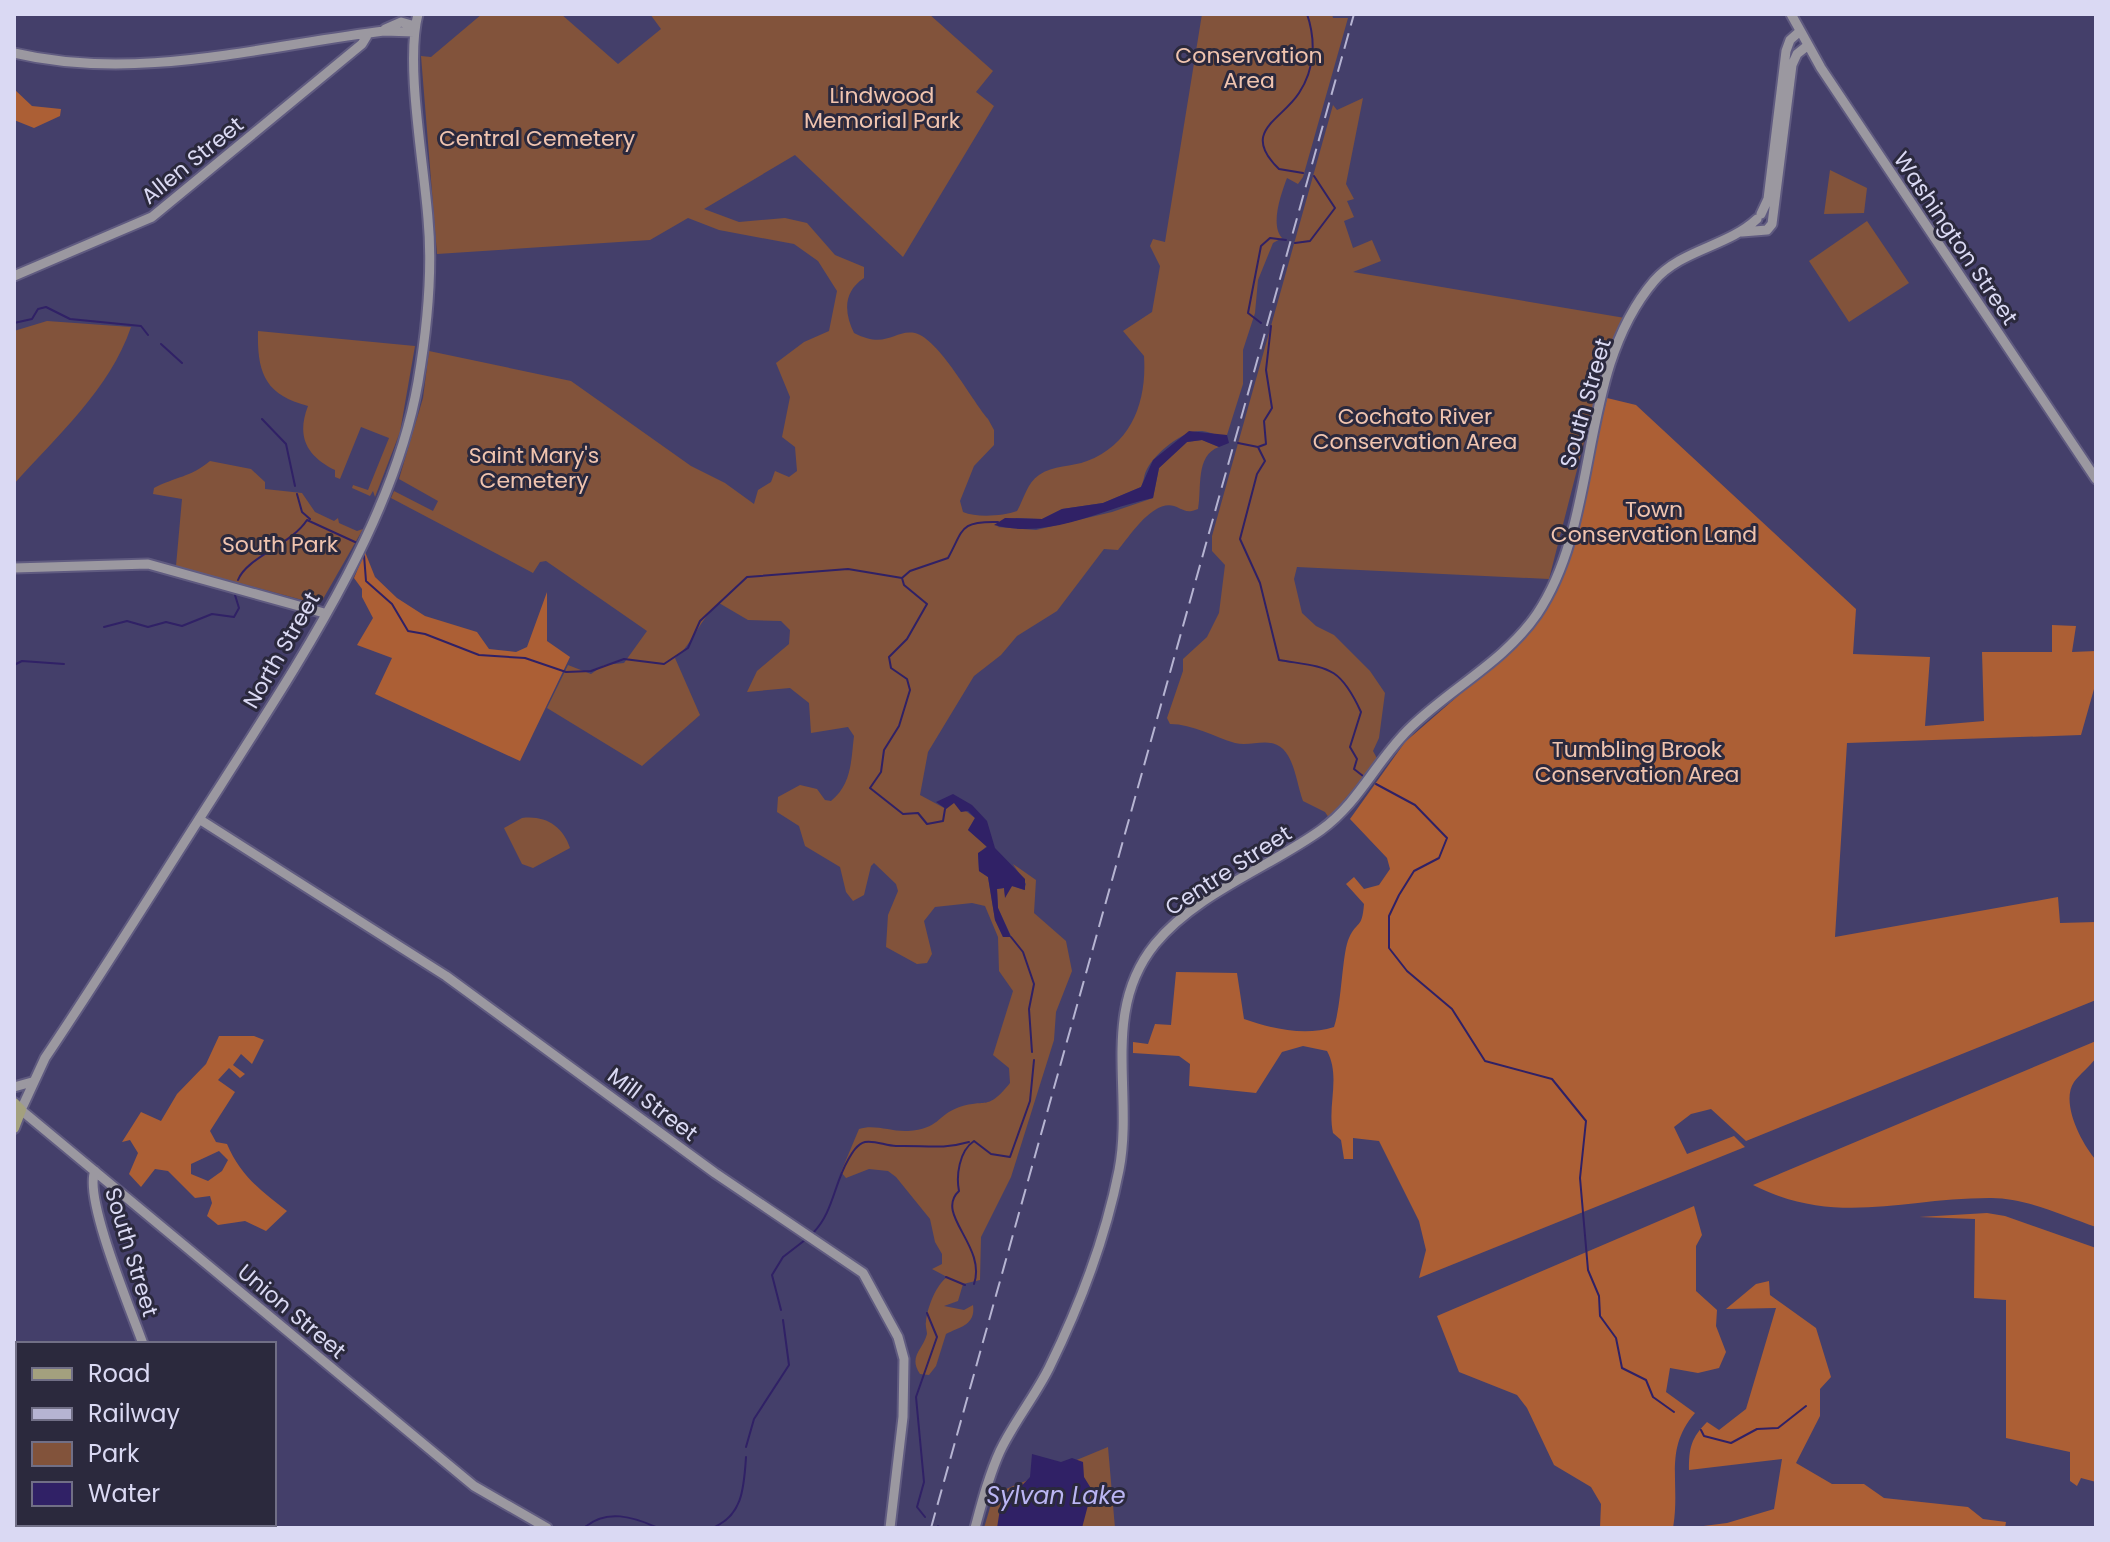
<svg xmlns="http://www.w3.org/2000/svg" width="2110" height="1542" font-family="Poppins,sans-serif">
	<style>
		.green { fill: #82533b }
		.forest { fill: #ac5f35; fill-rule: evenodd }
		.water { fill: #302166 }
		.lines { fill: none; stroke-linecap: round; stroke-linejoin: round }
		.stream { stroke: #302166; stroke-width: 2 }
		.secondary-casing { stroke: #605b80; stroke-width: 13 }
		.primary-casing { stroke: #605b80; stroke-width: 14 }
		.secondary { stroke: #9b98a0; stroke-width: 9 }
		.primary { stroke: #a3a07e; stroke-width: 10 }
		.rail { stroke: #b6b4d2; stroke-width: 2; stroke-dasharray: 16 8; stroke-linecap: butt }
		.labels { text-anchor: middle; stroke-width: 6; stroke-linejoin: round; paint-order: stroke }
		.park-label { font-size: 22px; fill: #f0c4af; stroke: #2b293d }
		.street-label { font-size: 22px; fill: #dad9f3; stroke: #2b293d }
		.water-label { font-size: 24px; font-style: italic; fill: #bbb6f4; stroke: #2b293d }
	</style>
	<rect width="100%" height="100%" fill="#443f6a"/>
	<!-- green -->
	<path class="green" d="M482,14H561L618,64L661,29L650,14H929L993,71L976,92L994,106L903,257L795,155L704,209L739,222L785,218L807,223L835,255L864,267V278C843,292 844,312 854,333C887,350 894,329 915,333C939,339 971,399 988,419L994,430V445L974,466L960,501L963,512C977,518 1003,516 1017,511C1024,499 1027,483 1039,475C1053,465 1072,467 1087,461C1132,444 1147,401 1144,356L1123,331L1152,312L1160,266L1150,246L1153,239L1165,242L1202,14H1332L1333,18H1348L1303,177L1298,184L1287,178C1281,194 1270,225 1282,238L1273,243L1258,280L1255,313L1243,350V384L1227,435C1216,437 1212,432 1202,431C1184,429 1155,453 1147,469C1144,474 1144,481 1141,487L1103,503L1062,509L1042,519L1017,518L997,527L1036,530L1112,512L1153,498L1159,468L1187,442L1202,440L1219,447C1195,455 1202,489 1198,509C1186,514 1185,510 1174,506C1152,500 1130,536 1118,550L1104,549L1057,611L1017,636L1001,655L974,676L928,752L920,795L946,809L954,802L975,818L968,830L987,846L978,854L979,871L988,877L995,920L1003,937L1011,936L998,908L997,889L1004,888L1005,895L1012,886L1024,890L1026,884L1013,864L1036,880L1034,913L1066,941L1072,971L1056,1012L1054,1040L1011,1177L981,1237L980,1280L963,1284L958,1301L944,1306L964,1310L973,1305C976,1325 960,1327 946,1334L936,1366L929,1375L920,1374C908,1356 923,1350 927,1334C927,1331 925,1325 926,1322C927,1308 936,1285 947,1277L932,1269L942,1264V1254L935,1242L930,1219L896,1177L888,1171L869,1169L846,1178L841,1172L859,1129C875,1124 891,1132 908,1131C939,1129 938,1115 957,1108C986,1097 986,1113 1010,1083L1009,1068L993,1055L1013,991L999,971L998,937L985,906L972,903L935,907L924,921L932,954L927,963L917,964L886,947L888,915L898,891L896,884L874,863L871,866L864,895L853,901L846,892L840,867L805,846L799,826L777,812L778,797L800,785L817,789L825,800L831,801C852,784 851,760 854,736L848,727L811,733L809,703L790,688L747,692L757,671L789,644L790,630L781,621L748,620L719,603C698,621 694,643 675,658L700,715L642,766L547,708L568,665L591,674L604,665L624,663L647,631L546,561L540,562L533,573L391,498L394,491L433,511L438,501L399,479L423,398L429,351L571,381L691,466L725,483L754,504L758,490L771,482L775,471L789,477L797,471L795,447L782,437L790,397L776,363L804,342L829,331L837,291L818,261L794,244L719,230L688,218L650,240L437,254L421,56L431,57Z
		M1363,98L1346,184L1354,199L1347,201L1354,217L1344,221L1353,248L1372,240L1381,261L1353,272L1625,318L1599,384L1549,579L1297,567L1294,579L1302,613L1316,626L1334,635L1370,671L1385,693L1379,738L1373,751L1378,760L1329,818L1325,812L1303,801C1297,785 1295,761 1283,749C1269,736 1252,747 1235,743C1214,737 1193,724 1170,724L1167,718L1183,671V659L1207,637L1219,613L1225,565L1212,551V536L1333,105L1337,110Z
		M1830,170L1867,188L1864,213L1824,214Z
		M1867,221L1909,283L1849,322L1809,261Z
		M47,321L131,327C110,389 57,436 14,484V331Z
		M258,331L415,346L400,432L375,497L373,491L370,496L352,488L353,485L368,490L389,438L361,427L340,479L335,477V470C307,456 296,437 308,406C265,395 257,373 258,331Z
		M210,461L251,469L265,482V489L302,493L315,512L334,521L338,518L339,523L357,531L363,529L323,599L310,602L176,566L182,499L153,494L154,488C175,477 191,477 210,461Z
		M522,818C545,815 563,826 570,848L533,868L522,864L504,828Z
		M1108,1447L1115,1528H984L994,1494Z"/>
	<!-- forest -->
	<path class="forest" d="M14,89L32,106L61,109L60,116L34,128L14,120Z
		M1607,398L1636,405L1856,609L1853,654L1930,657L1925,726L1984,721L1982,652H2052V625L2076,626L2072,652L2096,651V682L2081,735L1847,743L1835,937L2058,897L2060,923L2096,922V1000L1746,1141L1711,1109L1691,1114L1674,1127L1687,1154L1734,1136L1745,1147L1419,1278L1426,1250L1419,1221L1379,1141L1353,1138V1159H1344L1341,1140L1333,1133C1327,1105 1341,1077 1327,1051L1303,1046L1282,1052L1256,1093L1189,1086L1190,1064L1179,1056L1133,1053V1042L1148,1044L1155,1024L1171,1025L1176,972L1237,973L1244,1019C1273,1029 1305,1036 1334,1027C1342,1003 1342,953 1349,938C1357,920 1362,930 1364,904L1346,884L1354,877L1364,889L1379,885L1390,869L1387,858L1350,819L1405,742L1513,648L1545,611L1567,566Z
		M365,552L375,577L397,598L425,616L477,632L489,649L516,652L527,647L547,592V641L570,657L520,761L375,694L392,658L357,645L373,618L362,597V589L354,578Z
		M219,1036H254L264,1040L252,1064L241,1054L233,1065L245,1074L240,1078L229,1068L218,1080L235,1092L210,1131L216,1142L227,1144C240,1175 261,1191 287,1211L266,1231L245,1221L218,1225L207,1216L212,1203L210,1196L195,1198L168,1171L155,1169L141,1187L129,1174L138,1153L130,1140L122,1142L141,1112L161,1121L177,1094L206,1064ZM219,1151L228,1160L222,1171L208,1181L191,1174V1164Z
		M2096,1041V1058C2089,1067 2080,1074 2074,1082C2060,1103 2082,1144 2096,1160V1227C2064,1216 2024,1197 1989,1198C1902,1198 1837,1227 1753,1185Z
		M1694,1206L1702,1235L1696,1246V1291L1717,1310L1716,1326L1726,1352L1719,1368L1698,1373L1670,1368L1666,1392L1695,1413C1663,1450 1681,1482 1673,1528H1600L1601,1504L1591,1487L1554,1465L1527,1408L1517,1395L1459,1372L1437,1316Z
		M1987,1213L2005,1216L2096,1248V1482L2081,1478L2077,1486L2070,1481V1452L2006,1438V1300L1974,1298L1975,1219L1919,1217Z
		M1769,1281L1770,1295L1816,1328L1831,1377L1820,1389V1416L1796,1463L1832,1484H1864L1884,1498L1968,1507L1983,1519L2006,1522L2005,1528H1688L1727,1523L1774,1509L1782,1459L1689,1470C1689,1448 1691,1438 1707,1422L1719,1430L1746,1409L1776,1308L1726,1309L1756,1284Z"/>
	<!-- water -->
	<path class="water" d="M1189,431L1227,435L1229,443L1219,447L1202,440L1187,442L1159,468L1153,498C1100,509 1049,540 994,525L1005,518L1042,519L1062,509L1103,503L1141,487L1153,460Z
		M953,794L972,805L987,821L995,848L1025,879V890L1012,886L1005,898L1004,888L997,889L998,908L1011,937H1003L995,920L988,877L979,871L978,853L987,847L968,830L975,818L968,811L961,812L954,803L946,809L936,802Z
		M1032,1454L1061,1462L1072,1458L1083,1462L1084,1477L1092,1490L1082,1528H997L1002,1496L1013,1495L1030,1477Z"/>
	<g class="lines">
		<!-- stream -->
		<path class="stream" d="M1303,173L1279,169C1240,131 1281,121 1299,93C1315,69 1316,40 1307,14
			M1295,243L1310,241L1335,208L1314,176
			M14,323L32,319L38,309L46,307L70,319L141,326L148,335
			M1261,323L1248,313L1261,246L1270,238L1286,240
			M161,344L182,363
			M262,419L286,444L295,486
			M1238,443L1258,447L1266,444L1264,421L1272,408L1266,370L1271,326
			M1258,447L1265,461L1257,474L1240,539L1260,583L1279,660C1327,668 1339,664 1361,712L1350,747L1357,759L1354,769L1363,776
			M297,494L302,512L310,519
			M364,555L366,581L392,604L408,631L425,634L479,655L525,658L566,672L591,671L624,659L664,664L688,648L700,621L747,577L848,569L902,578
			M238,580C247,557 291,545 307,520L355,542
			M104,627L127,621L148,627L166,622L182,626L212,614L234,617L239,608L235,595
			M14,665L22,661L64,664
			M1376,784L1415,805L1447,838L1439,858L1414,871L1399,895L1389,916V948L1407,971L1452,1009L1485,1061L1552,1079L1586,1121L1580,1178L1588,1270L1599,1296L1600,1316L1616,1338L1622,1368L1646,1380L1653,1397L1674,1412
			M945,809L943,821L927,824L918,813L903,814L870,788L881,772L884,750L899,726L910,690L907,679L891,668L889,657L907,639L927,604L904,585L902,578L910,571L948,558C964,529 959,521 998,522
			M1011,937L1023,952L1034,984L1029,1009L1032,1052
			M813,1233C833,1213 834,1184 848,1160C852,1153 857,1144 865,1142C875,1140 886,1146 896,1146C924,1145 941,1150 969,1142
			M946,1277L965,1285
			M974,1284C987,1246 934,1214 959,1191C956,1176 959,1151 974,1141L991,1154L1010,1157L1030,1101L1034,1060
			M781,1310L772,1275L783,1257L805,1240
			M1701,1430L1704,1436L1731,1443L1757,1429L1778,1428L1806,1406
			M746,1447L754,1419L789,1365L783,1320
			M925,1517L917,1507L924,1482L916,1397L937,1337L927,1313
			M938,1526L941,1528
			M584,1528C606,1508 634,1517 658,1528
			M712,1528C743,1516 744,1487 746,1457"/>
		<!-- secondary casing -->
		<g class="secondary-casing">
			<path id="secondary" d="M418,14C405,63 424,164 428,219C433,273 427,329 418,382C394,523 295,668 219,788C161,878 105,969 45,1058L21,1110L474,1486L547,1528
				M1791,14L1821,68L2096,479
				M385,29L401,22L415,26
				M14,53C137,82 262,46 384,31L414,32
				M1761,214L1768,199L1786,51L1790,40L1799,32
				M1742,232L1767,230L1772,224L1792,65L1797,54L1807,46
				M14,276L152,217L362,44L368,34
				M14,568L148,564L324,613
				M199,819L446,976L715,1173L863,1273L898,1337L904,1359L903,1417L890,1528
				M14,1087L32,1082
				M95,1171C83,1197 132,1313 143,1344
				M244,1524L248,1528
				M975,1528C982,1502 989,1475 1000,1451C1014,1422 1035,1396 1049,1368C1079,1307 1106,1236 1119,1170C1134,1092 1100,1012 1155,944C1197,893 1268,868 1321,830C1360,802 1377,759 1411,727C1451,688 1505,661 1537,614C1602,517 1576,373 1654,281C1682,249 1727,247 1757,219"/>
		</g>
		<!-- primary casing -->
		<g class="primary-casing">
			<path id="primary" d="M14,1103L21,1110L14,1128"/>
		</g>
		<!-- secondary -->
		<use href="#secondary" class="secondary"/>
		<!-- primary -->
		<use href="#primary" class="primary"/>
		<!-- rail -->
		<path class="rail" d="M931,1528L1354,14"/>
	</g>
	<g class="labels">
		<!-- park labels -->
		<g class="park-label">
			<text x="1249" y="63">Conservation<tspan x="1249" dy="25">Area</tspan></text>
			<text x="882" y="103">Lindwood<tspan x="882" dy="25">Memorial Park</tspan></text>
			<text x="537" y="146">Central Cemetery</text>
			<text x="1415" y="424">Cochato River<tspan x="1415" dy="25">Conservation Area</tspan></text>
			<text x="534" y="463">Saint Mary's<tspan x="534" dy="25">Cemetery</tspan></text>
			<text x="1654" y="517">Town<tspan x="1654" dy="25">Conservation Land</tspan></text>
			<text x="280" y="552">South Park</text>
			<text x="1637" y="757">Tumbling Brook<tspan x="1637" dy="25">Conservation Area</tspan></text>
		</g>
		<!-- street labels -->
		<g class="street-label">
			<text transform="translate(192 160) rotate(-39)" y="8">Allen Street</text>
			<text transform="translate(1956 238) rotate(56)" y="8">Washington Street</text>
			<text transform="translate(1585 403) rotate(-74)" y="8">South Street</text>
			<text transform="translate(281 650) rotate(-60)" y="8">North Street</text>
			<text transform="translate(1228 870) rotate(-33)" y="8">Centre Street</text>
			<text transform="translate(653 1104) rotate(37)" y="8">Mill Street</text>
			<text transform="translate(132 1252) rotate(73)" y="8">South Street</text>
			<text transform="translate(292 1311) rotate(40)" y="8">Union Street</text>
		</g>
		<!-- water labels -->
		<g class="water-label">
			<text x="1056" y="1504">Sylvan Lake</text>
		</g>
	</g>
	<!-- border -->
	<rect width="2110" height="1542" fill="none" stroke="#dad9f3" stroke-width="32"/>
	<!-- legend -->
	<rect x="16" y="1342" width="260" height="184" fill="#2b293d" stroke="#716f86" stroke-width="2"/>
	<rect x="32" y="1368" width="40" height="12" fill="#a3a07e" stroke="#716f86" stroke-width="2"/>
	<text x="88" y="1382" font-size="24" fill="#dad9f3">Road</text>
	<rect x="32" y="1408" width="40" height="12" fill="#b6b4d2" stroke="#716f86" stroke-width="2"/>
	<text x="88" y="1422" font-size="24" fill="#dad9f3">Railway</text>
	<rect x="32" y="1442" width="40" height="24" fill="#82533b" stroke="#716f86" stroke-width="2"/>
	<text x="88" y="1462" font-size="24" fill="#dad9f3">Park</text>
	<rect x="32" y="1482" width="40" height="24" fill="#302166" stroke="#716f86" stroke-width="2"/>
	<text x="88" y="1502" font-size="24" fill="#dad9f3">Water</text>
</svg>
